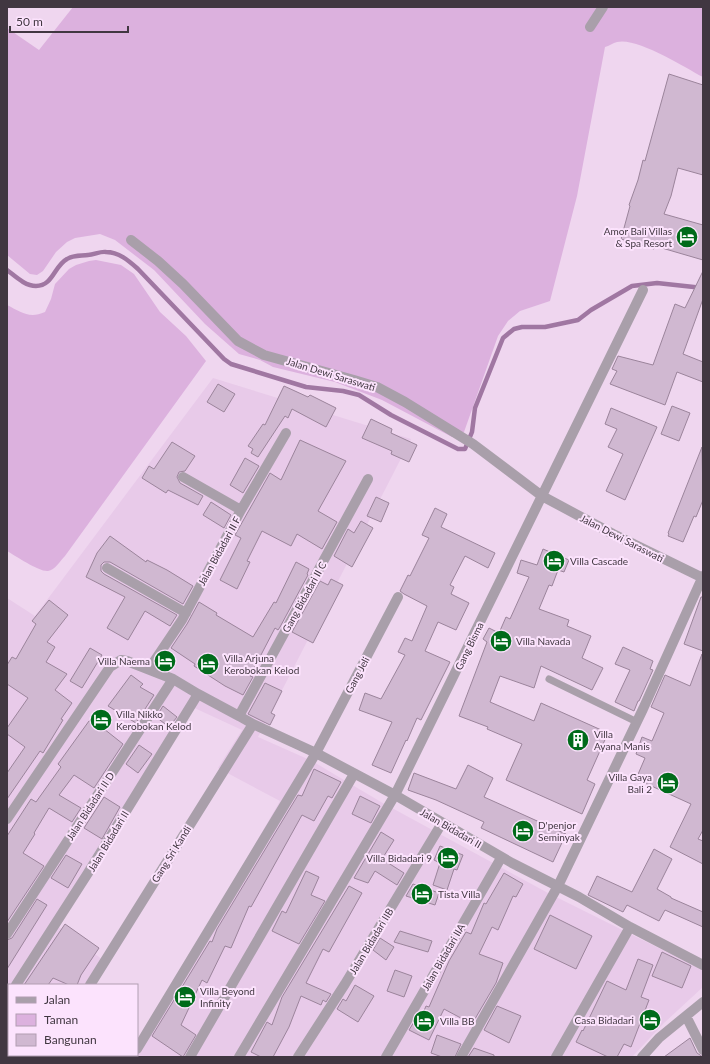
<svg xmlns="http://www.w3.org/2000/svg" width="710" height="1064" font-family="Lato,sans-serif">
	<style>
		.built { fill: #e8cae9 }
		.green { fill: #dcb1de }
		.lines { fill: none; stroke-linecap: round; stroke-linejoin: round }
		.stream { stroke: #a077a2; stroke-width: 4.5 }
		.building { fill: #d0b8d1; stroke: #9b849b }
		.lane { stroke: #a99faa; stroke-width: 7 }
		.street { stroke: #a99faa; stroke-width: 10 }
		.labels { text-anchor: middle; stroke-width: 4; stroke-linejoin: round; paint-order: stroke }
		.poi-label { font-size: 10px; fill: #413741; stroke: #fce3fd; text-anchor: start }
		.street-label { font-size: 10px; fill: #413741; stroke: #fce3fd }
	</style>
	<rect width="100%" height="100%" fill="#efd6ef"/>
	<!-- built -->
	<path class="built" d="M213,378L411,439L258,737L312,761L381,802L548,893L703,970V987L664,1023L632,1057H108L105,1055H137V1040L141,1041L280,801L218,768L242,730L188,705L55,924L107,963L93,985H9V1055H46L45,1057H7V598L35,616Z"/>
	<!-- green -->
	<path class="green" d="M73,7H703V77C684,67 637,37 617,42C613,43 609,46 605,47L577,196L550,301L520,311L508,321L498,336L464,432L452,437L382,400L335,382L273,367L260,360L239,354L205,324L154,270L115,240L100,234L75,238L67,242L56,252L43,271L37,275L30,274L7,255V28L39,50Z
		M96,260L121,265L134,274L160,312L186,336L206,361L65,556C60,561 55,570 48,571C39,572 16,556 7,551V305C21,312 29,319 45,312L51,299L55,284L69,269L76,265L89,261Z"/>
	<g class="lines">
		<!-- stream -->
		<path class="stream" d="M7,270C15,276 25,286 36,286C53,286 54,266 67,259C73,255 81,256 88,255C94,255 100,251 106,252C119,252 129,261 138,269L224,359L231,364L306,387L343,391L359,395L391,415L458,449H465L472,432L475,408L503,338L514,329L522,327H545L578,320L591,310L632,286L657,283L703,288"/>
	</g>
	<!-- building -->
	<path class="building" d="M669,74L703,85V175L678,168L671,196L664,214L703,225V260L655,246L654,249L621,239L630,206L629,205L638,180L643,160L645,161Z
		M703,271V299L683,354L703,362V382L677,372L665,405L610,384L617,371L612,369L618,356L653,365L675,304L685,308Z
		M218,384L235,394L224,412L207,402Z
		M284,386L308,397L310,395L336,408L326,427L292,409L288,418L285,416L258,457L251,453L253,449L248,446L263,424L265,425Z
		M672,406L690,413L679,441L661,434Z
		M611,408L657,427L625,500L606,491L623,454L608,447L617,429L605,424Z
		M371,419L392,429L391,433L417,445L409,462L391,454L392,451L362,438Z
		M300,440L346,461L318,511L337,522L322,549L297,534L291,546L262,531L247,561L250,562L237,589L220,580L241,538L235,535L270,473L281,480Z
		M172,442L195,456L185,471L179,472L177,477L180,483L203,496L198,505L168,490L166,493L142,478L149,466L154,469Z
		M702,447L703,500L696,517L694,516L683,542L668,536L669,534L668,533Z
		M245,458L259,466L243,493L230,485Z
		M376,497L389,503L381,522L367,516Z
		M211,502L231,515L224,528L203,515Z
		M435,508L447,514L441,527L495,553L488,568L465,556L450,585L454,587L451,594L469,603L456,630L438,622L425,651L450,662L421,720L417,718L407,741L406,740L391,773L372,765L392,722L359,710L365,693L381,699L405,655L398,652L405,638L412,641L427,606L404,594L400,591L408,575L410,576L429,538L422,535Z
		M361,521L373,528L352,567L334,556L348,529L354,533Z
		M110,536L146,562L147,560L167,570L193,586L183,604L110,562H104L101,565V571L104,574L177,615L170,626L145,611L128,640L107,628L125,597L86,577L97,553Z
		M543,549L569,560L564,572L558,570L552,586L549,585L539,609L569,620L567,626L591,636L582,658L603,668L592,690L541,666L534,688L500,676L490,702L534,721L541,703L608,733L587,780L595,784L582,814L506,780L522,744L487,729L488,727L459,716L487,642L483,639L489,628L499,633L506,617L510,619L529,577L517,573L521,560L537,565Z
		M296,562L309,569L307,574L308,575L280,627L278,630L275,628L250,676L253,677L243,695L225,686L194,666L195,664L171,648L187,624L199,602L217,613L216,615L253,637L274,602L276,603Z
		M331,579L343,585L313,643L292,632L320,581L328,585Z
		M701,597H703V651L684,644Z
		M49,600L68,615L47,642L55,647L46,662L67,674L55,690L72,703L61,719L63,720L43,753L40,751L7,799V773L25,747L7,734V728L28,698L7,684V665L12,657L16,659L36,624L32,621Z
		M623,647L653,661L650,669L653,670L639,701H638L634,711L615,702L630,670L615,664Z
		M90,648L102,655L82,688L70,681Z
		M702,654L703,830L698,839L703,841V864L670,847L691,804L636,779L645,758L636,754L642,737L652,741L664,713L651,707L665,675L690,686Z
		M131,675L143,684L140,687L154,695L136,723L108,706Z
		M265,683L282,691L271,713L275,715L270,725L248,714Z
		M163,706L177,717L169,727L156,717Z
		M89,721H94L123,744L94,788L74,775L59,795L81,808L72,822L49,808L34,833L35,834L23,853L44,866L7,922V836L31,799L36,802L61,767L58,764Z
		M139,745L152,754L138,773L126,764Z
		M468,765L493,778L484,797L566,834L553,862L481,828L484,822L436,800L408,790L414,773L456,789Z
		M314,769L341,782L332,798L328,796L314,821L302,815L251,907L249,906L231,948L225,946L207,983L202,980L181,1025L196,1035L183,1057L152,1036L210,941L212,942L217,929L298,795L302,796Z
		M360,796L380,806L371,823L352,814Z
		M104,797L120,807L102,839L84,828Z
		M381,832L394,840L382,859L404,873L397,885L375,871L368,883L354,878Z
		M440,846L463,855L457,870L454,869L447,890L433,885L440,863L434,860Z
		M654,849L672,859L657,889L671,897V898L703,912V927L665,910L659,921L627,905L623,912L588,895L597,876L632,892Z
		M66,855L82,864L68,888L51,878Z
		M306,871L319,877L311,895L325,901L299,944L272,931L282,911L286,913Z
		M504,873L523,884L516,897L513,896L498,930L492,927L479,954L503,963L496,983L472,1024L444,1009L429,1040L409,1030L417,1017L421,1018L426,1006L429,1007L449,961L466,932L471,934L484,903L486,904Z
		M413,884L439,893L435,905L406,896Z
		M349,886L362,893L329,952L323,949L306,983L331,994L326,1002L323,1000L321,1005L301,996L289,1027L273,1057H261L251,1052L267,1022L272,1025L282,997Z
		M37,899L47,905L7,969V940L12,938Z
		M550,915L592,936L576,969L534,949Z
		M65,924L99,948L81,975L77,985H69L53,978L48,985H24Z
		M400,931L432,941L428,952L394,942Z
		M380,938L394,947L386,960L373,950Z
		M662,952L691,966L682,988L652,976Z
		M638,959L653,965L641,997L649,1000L631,1047L624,1044L617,1057H608L576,1042L582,1030L583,1031L607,981L626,990Z
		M395,970L412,976L404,997L387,991Z
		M355,985L374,996L358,1022L337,1009L343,999L346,1001Z
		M497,1006L521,1016L509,1043L484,1030Z
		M437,1035L461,1044L455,1057H442L431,1053Z
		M690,1038L697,1053L703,1057H664Z
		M474,1048L494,1055V1057H468Z"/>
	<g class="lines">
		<!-- lane -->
		<path class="lane" d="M549,679L637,722"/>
		<!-- street -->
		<path class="street" d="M590,27L603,7
			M131,240L158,261L183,284L238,341L264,355L354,380L377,387L405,402L473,444L542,496L613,534L703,578
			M183,477L241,510
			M107,568L186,613
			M149,669L182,620L241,510L286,433
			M239,716L368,479
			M7,819L110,667L121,660L127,661L173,679L198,694L239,716L253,724L316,753L395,795L512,863L579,897L630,927L703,965
			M7,934L173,679
			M16,985L88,873L198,694
			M90,985L253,724
			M7,998L9,995
			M686,1016L703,1050
			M137,1049L316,753L398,597
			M45,1057L46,1055
			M190,1057L354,774
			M239,1057L395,795L643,290
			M298,1057L345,984L442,823
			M386,1057L501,858
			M461,1057L558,886L643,709L703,576
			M556,1057L630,927
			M642,1057L659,1038L703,1002"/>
	</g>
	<!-- icons -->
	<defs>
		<g id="hotel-disc" transform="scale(1.15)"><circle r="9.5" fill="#006b1a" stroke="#fce3fd"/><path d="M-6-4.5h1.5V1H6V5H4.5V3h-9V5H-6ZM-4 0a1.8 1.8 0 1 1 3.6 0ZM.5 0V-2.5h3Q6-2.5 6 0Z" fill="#fff"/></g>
		<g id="building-disc" transform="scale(1.15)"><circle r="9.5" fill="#006b1a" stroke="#fce3fd"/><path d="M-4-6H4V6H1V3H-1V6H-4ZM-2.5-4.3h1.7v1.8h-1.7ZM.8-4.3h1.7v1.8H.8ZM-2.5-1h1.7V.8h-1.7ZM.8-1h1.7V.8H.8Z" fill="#fff"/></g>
	</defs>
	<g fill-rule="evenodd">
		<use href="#hotel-disc" x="687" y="237"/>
		<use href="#hotel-disc" x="554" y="561"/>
		<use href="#hotel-disc" x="501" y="641"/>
		<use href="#hotel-disc" x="165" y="661"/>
		<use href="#hotel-disc" x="208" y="664"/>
		<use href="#hotel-disc" x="101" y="720"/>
		<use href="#building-disc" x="578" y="740"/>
		<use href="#hotel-disc" x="668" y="783"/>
		<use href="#hotel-disc" x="523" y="831"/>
		<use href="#hotel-disc" x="448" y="858"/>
		<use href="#hotel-disc" x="422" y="894"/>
		<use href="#hotel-disc" x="185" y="997"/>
		<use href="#hotel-disc" x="650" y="1020"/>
		<use href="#hotel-disc" x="424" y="1021"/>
	</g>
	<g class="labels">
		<!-- poi labels -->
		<g class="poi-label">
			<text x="672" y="235" text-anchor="end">Amor Bali Villas<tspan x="672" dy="12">&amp; Spa Resort</tspan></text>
			<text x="570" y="565">Villa Cascade</text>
			<text x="516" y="645">Villa Navada</text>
			<text x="224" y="662">Villa Arjuna<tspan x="224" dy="12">Kerobokan Kelod</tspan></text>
			<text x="150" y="665" text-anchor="end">Villa Naema</text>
			<text x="116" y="718">Villa Nikko<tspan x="116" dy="12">Kerobokan Kelod</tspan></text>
			<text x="594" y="738">Villa<tspan x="594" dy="12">Ayana Manis</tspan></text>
			<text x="652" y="781" text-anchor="end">Villa Gaya<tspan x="652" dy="12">Bali 2</tspan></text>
			<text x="538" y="829">D'penjor<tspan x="538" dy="12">Seminyak</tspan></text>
			<text x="432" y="862" text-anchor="end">Villa Bidadari 9</text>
			<text x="438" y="898">Tista Villa</text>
			<text x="200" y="995">Villa Beyond<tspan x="200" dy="12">Infinity</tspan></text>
			<text x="634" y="1024" text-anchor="end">Casa Bidadari</text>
			<text x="440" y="1025">Villa BB</text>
		</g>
		<!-- street labels -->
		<g class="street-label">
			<text transform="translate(331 374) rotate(17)" y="4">Jalan Dewi Saraswati</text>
			<text transform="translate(622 538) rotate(27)" y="4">Jalan Dewi Saraswati</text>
			<text transform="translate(219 551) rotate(-61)" y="4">Jalan Bidadari II F</text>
			<text transform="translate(304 597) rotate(-61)" y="4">Gang Bidadari II C</text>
			<text transform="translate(469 646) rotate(-64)" y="4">Gang Bisma</text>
			<text transform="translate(357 675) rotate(-62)" y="4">Gang Jeli</text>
			<text transform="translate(90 806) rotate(-57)" y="4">Jalan Bidadari II D</text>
			<text transform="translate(451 828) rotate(30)" y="4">Jalan Bidadari II</text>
			<text transform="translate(108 841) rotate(-59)" y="4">Jalan Bidadari II</text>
			<text transform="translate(171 854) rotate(-58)" y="4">Gang Sri Kandi</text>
			<text transform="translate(371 941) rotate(-59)" y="4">Jalan Bidadari IIB</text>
			<text transform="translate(443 957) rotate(-60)" y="4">Jalan Bidadari IIA</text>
		</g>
	</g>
	<!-- border -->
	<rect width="710" height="1064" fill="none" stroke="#413741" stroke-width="16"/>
	<!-- legend -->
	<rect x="8" y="984" width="130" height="72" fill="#fce3fd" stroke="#b19eb2"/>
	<rect x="16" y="997" width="20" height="6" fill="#a99faa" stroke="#b19eb2"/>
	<text x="44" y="1004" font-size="12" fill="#413741">Jalan</text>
	<rect x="16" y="1014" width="20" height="12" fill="#dcb1de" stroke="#b19eb2"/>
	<text x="44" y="1024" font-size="12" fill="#413741">Taman</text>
	<rect x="16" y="1034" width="20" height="12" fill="#d0b8d1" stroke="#b19eb2"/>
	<text x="44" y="1044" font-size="12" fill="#413741">Bangunan</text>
	<!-- scale -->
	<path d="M10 26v6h118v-6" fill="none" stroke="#413741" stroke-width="2"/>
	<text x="16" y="26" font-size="12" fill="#413741" stroke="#fce3fd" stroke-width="3" paint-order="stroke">50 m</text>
</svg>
